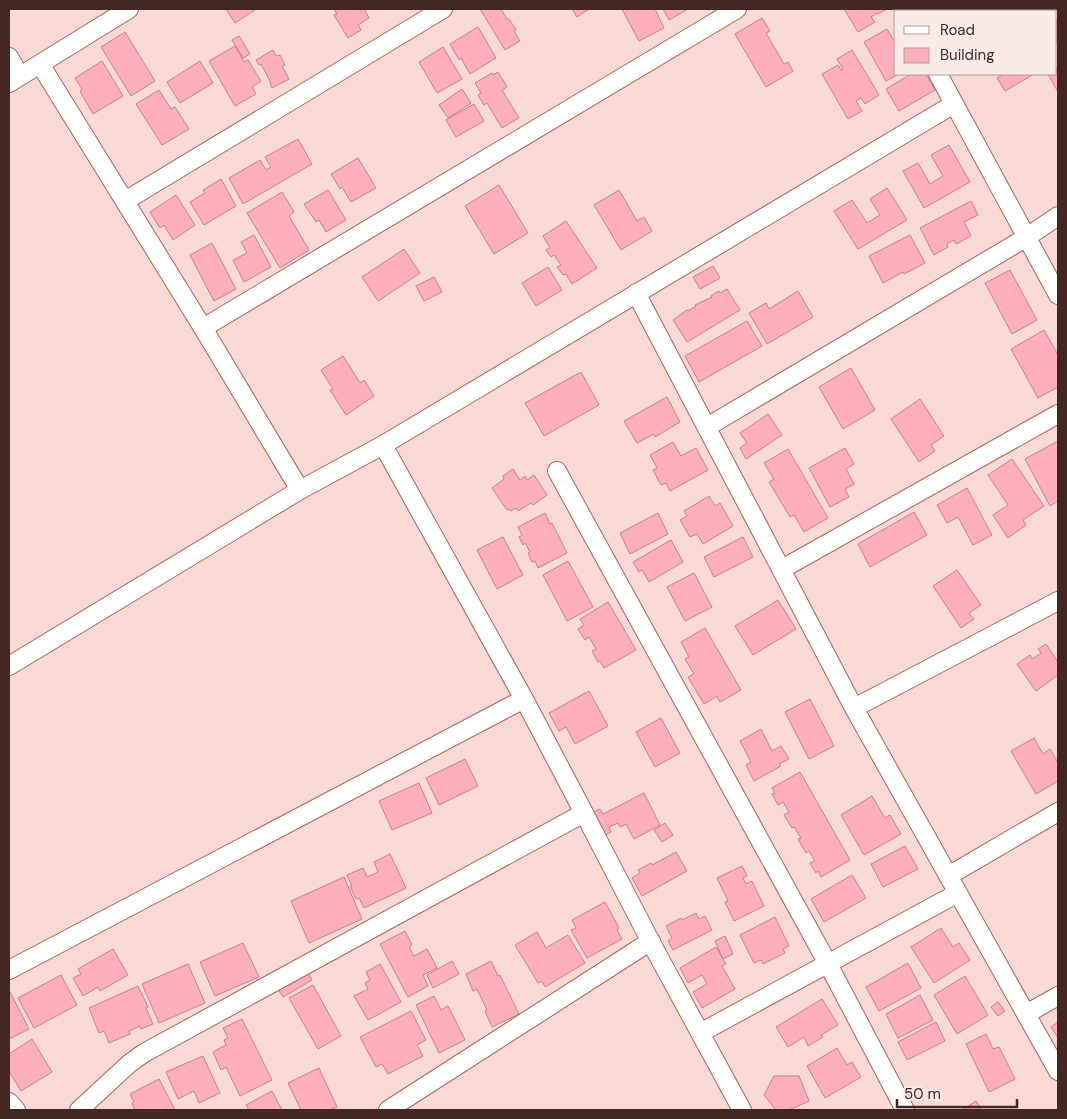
<svg xmlns="http://www.w3.org/2000/svg" width="1067" height="1119" font-family="'DM Sans',sans-serif">
	<style>
		.building { fill: #ffafb9; stroke: #ca808b }
		.lines { fill: none; stroke-linecap: round; stroke-linejoin: round }
		.street-casing { stroke: #a76357; stroke-width: 20 }
		.street { stroke: #fff; stroke-width: 18 }
	</style>
	<rect width="100%" height="100%" fill="#f9d9d3"/>
	<!-- building -->
	<path class="building" d="M226,9H256L235,23Z
		M334,9H364L369,18L358,25L361,30L348,38L334,15L337,14Z
		M480,9H501L507,19H509L516,30L514,31L520,41L505,50Z
		M572,9H589L577,17Z
		M622,9H655L664,28L639,41Z
		M663,9H688L669,20Z
		M844,9H887L878,14L877,13L871,17L875,22L858,32Z
		M961,9H998L993,11H963Z
		M762,18L770,31L766,33L784,64L788,62L793,71L766,87L735,34Z
		M1058,18V45L1056,41V20Z
		M478,27L496,58L470,74L461,58L459,60L450,44Z
		M887,29L896,44V74H899L886,81L864,42Z
		M125,32L155,81L131,96L101,47Z
		M239,36L250,54L243,58L232,40Z
		M235,46L244,62L248,60L261,81L252,87L256,94L235,106L209,61Z
		M443,47L462,79L437,93L419,62Z
		M273,50L276,56L280,55L285,65L282,66L289,79L272,88L270,83H271L261,64L259,65L256,60Z
		M852,50L879,95L865,104L861,98L856,101L862,111L848,119L822,74L838,65L841,70L843,69L837,59Z
		M102,61L123,96L93,114L80,91L82,89L75,78Z
		M200,61L213,83L180,103L167,82Z
		M1058,66V92L1048,74H1056V68Z
		M498,72L507,87L502,90L519,118L502,128L487,103L484,105L478,95L481,93L475,83L492,73L493,75Z
		M911,74H926L935,90L899,111L886,89Z
		M1004,74H1034L1005,91L997,78Z
		M462,89L471,103L448,118L439,105Z
		M159,90L171,109L175,107L189,129L162,145L136,104Z
		M474,104L484,121L456,137L446,120Z
		M298,139L312,164L243,204L229,178L260,160L266,170L271,167L265,157Z
		M949,145L970,182L924,208L903,171L918,163L930,184L943,176L931,155Z
		M358,158L376,188L351,202L342,187L340,189L331,174Z
		M221,179L236,206L204,225L190,202L205,193L203,190Z
		M499,185L528,233L494,254L465,206Z
		M887,188L907,220L858,249L834,211L852,200L867,223L880,215L870,199Z
		M328,190L346,220L326,232L319,220L316,222L304,204Z
		M619,190L637,221L644,217L652,231L621,250L594,205Z
		M282,192L294,212L289,216L309,250L280,268L247,213Z
		M176,195L195,225L173,240L164,225L160,228L150,212Z
		M971,201L978,215L964,222L971,236L956,244L954,240L947,244L948,247L934,255L920,228Z
		M566,221L597,268L572,284L566,274L563,275L557,267L561,265L554,255L551,257L546,250L550,248L543,236Z
		M254,235L271,267L244,282L233,260L247,253L241,242Z
		M910,235L925,263L904,274L903,272L883,283L869,256Z
		M212,243L236,289L214,301L190,255Z
		M404,249L420,273L378,301L362,277Z
		M713,266L720,278L700,289L693,277Z
		M548,267L562,290L536,306L522,283Z
		M1010,270L1037,320L1012,334L985,283Z
		M434,277L442,292L424,301L416,286Z
		M727,289L740,310L687,342L673,320L687,310L688,311L696,306L695,305L712,297L711,296L719,291L720,293Z
		M798,291L813,317L767,344L749,313L766,303L769,309Z
		M747,321L762,346L699,382L685,356Z
		M1044,330L1058,355V387L1038,398L1011,349Z
		M343,356L360,383L364,380L374,396L346,415L330,390L333,389L321,370Z
		M851,368L875,410L843,429L819,387Z
		M581,372L599,405L544,436L525,403Z
		M667,397L680,422L655,437L654,434L637,443L624,421Z
		M920,399L944,436L931,445L935,451L919,462L891,419Z
		M768,414L782,435L746,459L740,448L747,443L740,433Z
		M1058,441V501L1050,506L1025,459Z
		M673,442L681,456L696,448L708,470L670,491L666,483L661,485L653,470L657,468L650,455Z
		M845,448L854,464L846,469L854,484L845,489L849,497L830,507L809,468Z
		M788,449L828,518L804,532L794,515L790,517L769,482L774,479L764,463Z
		M1012,459L1044,506L1023,520L1026,525L1008,538L993,515L1008,505L988,475Z
		M513,469L520,480L525,476L527,480L534,475L547,495L533,505L531,503L518,511L516,508L511,511L509,509L507,510L492,488L504,479L503,476Z
		M967,488L992,535L973,545L958,517L947,523L937,505Z
		M709,496L715,506L720,503L733,526L703,544L697,534L690,537L680,520L687,516L684,511Z
		M914,512L927,535L870,567L858,544Z
		M545,513L550,524L552,523L567,553L538,568L535,561L532,562L528,553L530,552L525,543L523,545L519,537L522,535L518,527Z
		M658,513L668,534L630,554L620,533Z
		M503,537L523,575L497,589L477,550Z
		M743,537L753,557L714,577L704,557Z
		M671,540L683,562L649,582L642,570L639,572L633,562Z
		M568,561L593,607L567,621L543,575Z
		M957,570L981,605L969,613L974,619L961,628L933,586Z
		M694,573L712,607L685,621L667,587Z
		M778,600L796,629L753,655L735,626Z
		M608,602L636,650L604,668L600,661L598,662L592,651L596,649L589,637L585,640L578,629L584,625L580,619Z
		M705,628L741,690L720,702L717,696L704,704L688,677L694,674L685,659L689,657L681,642Z
		M1046,644L1058,662V675L1036,691L1017,664L1030,655L1032,659L1041,653L1038,649Z
		M589,691L608,726L575,744L566,727L559,731L549,713Z
		M810,699L834,746L809,759L785,712Z
		M661,718L680,753L655,767L636,732Z
		M761,729L772,751L781,746L789,759L779,764L781,766L754,781L746,765L751,762L740,741Z
		M1034,738L1043,754L1050,749L1058,763V781L1036,794L1011,751Z
		M465,759L478,786L439,805L426,778Z
		M800,772L850,860L821,877L818,871L816,873L810,863L815,861L809,851L806,853L798,839L801,838L794,827L792,828L784,815L789,812L783,802L778,805L772,794L775,793L772,788Z
		M419,783L432,813L392,830L379,801Z
		M644,793L660,825L634,839L626,824L620,827L618,823L609,827L611,832L602,837L590,814L600,809L603,814Z
		M872,796L885,818L890,815L901,834L864,855L841,815Z
		M665,823L673,835L662,842L654,830Z
		M905,846L918,869L883,887L871,864Z
		M676,852L687,871L642,896L632,878L640,873L638,870L651,863L652,865Z
		M390,854L406,888L364,908L359,898L356,899L350,886H352L347,875L363,868L367,877L378,872L374,862Z
		M742,866L747,876L743,878L746,884L752,881L764,906L734,921L725,902L728,901L717,878Z
		M852,875L866,898L824,922L811,899Z
		M344,877L362,919L309,943L291,901Z
		M605,902L619,928L617,930L622,939L587,958L571,930L576,928L572,920Z
		M696,913L699,919L705,916L712,930L673,950L668,941L672,938L666,926L681,918L682,920Z
		M775,917L789,946L783,949L785,953L763,964L761,960L754,963L740,935Z
		M941,928L953,947L959,943L970,960L934,983L911,947Z
		M405,931L412,945L409,947L414,956L427,949L437,968L423,975L428,986L408,997L380,944Z
		M537,932L546,948L568,935L585,963L545,987L542,981L538,983L515,945Z
		M725,936L733,954L723,959L715,941Z
		M243,943L259,977L215,996L200,962Z
		M716,947L726,964L722,966L735,989L702,1008L693,992L707,984L702,975L688,983L680,968Z
		M113,949L128,975L100,991L98,987L83,996L73,978L81,974L78,969Z
		M452,961L459,974L433,988L427,975Z
		M491,961L498,976L500,975L519,1014L492,1027L485,1011L487,1010L477,989L473,991L466,974Z
		M908,963L921,988L879,1011L866,987Z
		M188,964L205,1003L159,1023L142,984Z
		M380,964L401,1002L368,1020L354,996L368,989L365,983L370,980L366,972Z
		M307,971L312,980L283,997L278,989Z
		M61,975L77,1005L34,1028L18,998Z
		M965,976L988,1015L957,1034L934,995Z
		M313,985L341,1036L318,1049L289,998Z
		M138,986L148,1007L146,1008L153,1024L141,1029L140,1026L129,1031L130,1034L109,1043L104,1031L99,1033L89,1008Z
		M9,990L29,1029L9,1039Z
		M920,995L933,1020L898,1038L886,1014Z
		M434,996L441,1010L448,1006L465,1040L439,1053L416,1005Z
		M822,999L838,1025L821,1035L823,1037L808,1046L804,1037L788,1047L776,1027Z
		M998,1002L1005,1011L998,1016L991,1007Z
		M411,1011L426,1040L417,1045L423,1056L388,1074L382,1064L376,1067L360,1037Z
		M242,1019L272,1080L240,1096L226,1067L221,1070L213,1052L226,1045L224,1040L228,1038L223,1028Z
		M936,1022L945,1041L907,1060L898,1042Z
		M1058,1022V1038L1051,1027Z
		M986,1034L993,1049L999,1047L1015,1079L989,1092L966,1044Z
		M32,1039L52,1072L21,1091L9,1071V1054Z
		M837,1048L847,1065L852,1062L861,1077L825,1098L807,1066Z
		M203,1056L220,1093L199,1103L194,1091L178,1099L166,1072Z
		M319,1068L337,1107L330,1110H301L288,1083Z
		M774,1076H799L809,1101L789,1110H776L764,1095Z
		M159,1079L175,1110H134V1108L132,1103L134,1102L130,1094Z
		M272,1091L282,1110H249L246,1105Z
		M976,1101L982,1110H962Z"/>
	<g class="lines">
		<!-- street casing -->
		<g class="street-casing">
			<path id="street" d="M904,9L905,11
				M9,57L20,76
				M40,64L203,328L300,490
				M938,74L1058,295
				M9,83L129,9
				M125,201L443,9
				M636,293L854,708L1058,1071
				M203,328L737,9
				M707,427L1027,237L1058,216
				M383,445L524,699L584,813
				M557,471L828,964L905,1110
				M782,569L1058,414
				M9,666L300,490L383,445L954,104
				M854,708L1058,601
				M948,876L1058,812
				M9,970L524,699
				M1026,1014L1058,996
				M700,1033L958,893
				M9,1102L16,1110
				M79,1110L130,1063L144,1053L584,813L655,950L742,1110
				M388,1110L651,941"/>
		</g>
		<!-- street -->
		<use href="#street" class="street"/>
	</g>
	<!-- border -->
	<rect width="1067" height="1119" fill="none" stroke="#442721" stroke-width="20"/>
	<!-- legend -->
	<rect x="894" y="10" width="162" height="65" fill="#fbebe8" stroke="#b29d98"/>
	<rect x="904" y="26" width="25" height="8" fill="#ffffff" stroke="#b29d98"/>
	<text x="940" y="35" font-size="15" fill="#442721">Road</text>
	<rect x="904" y="48" width="25" height="15" fill="#ffafb9" stroke="#b29d98"/>
	<text x="940" y="60" font-size="15" fill="#442721">Building</text>
	<!-- scale -->
	<path d="M897 1099v8h120v-8" fill="none" stroke="#442721" stroke-width="2.5"/>
	<text x="904" y="1099" font-size="15" fill="#442721" stroke="#fbebe8" stroke-width="4" paint-order="stroke">50 m</text>
</svg>
